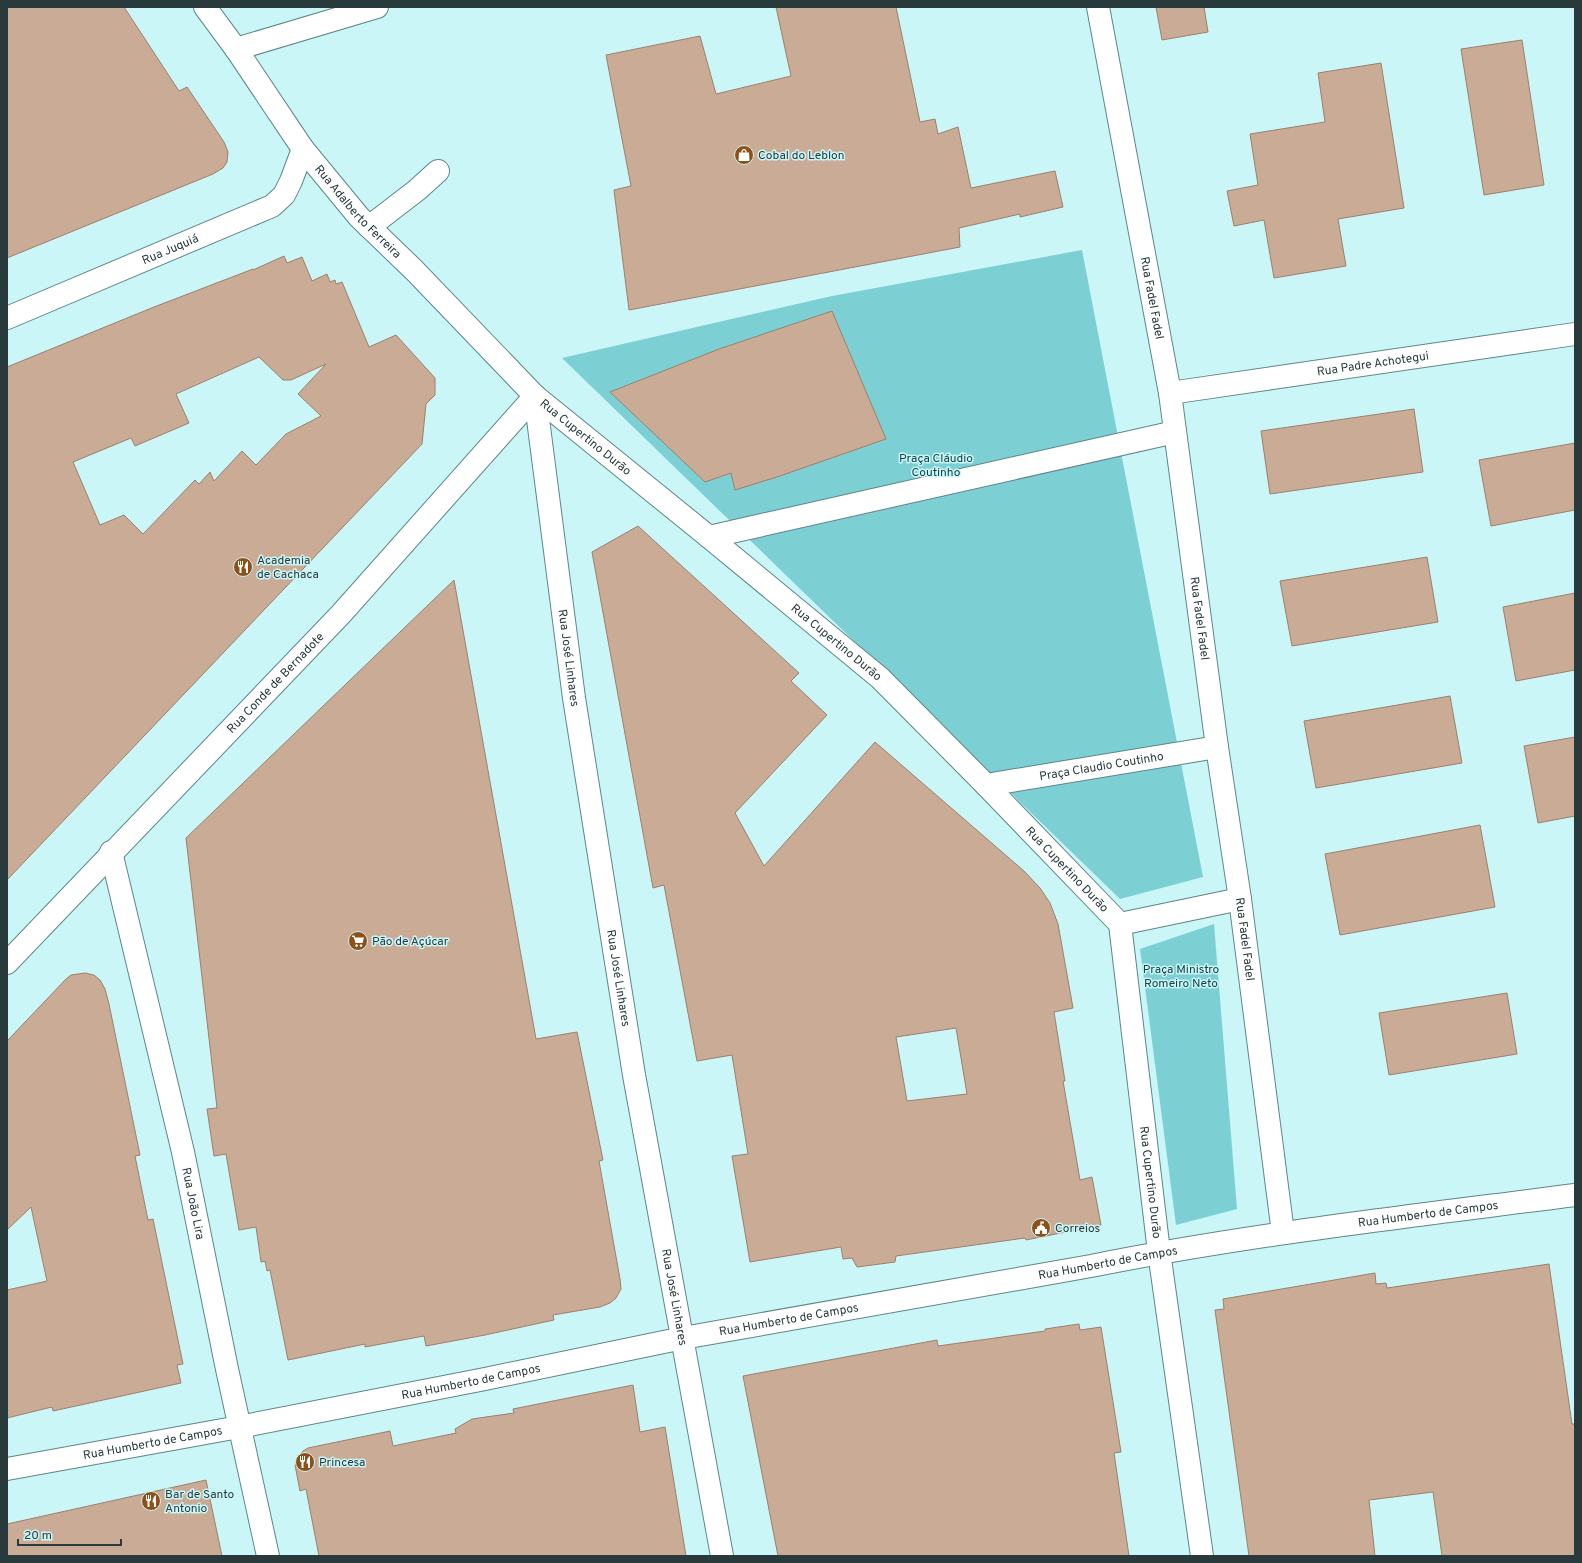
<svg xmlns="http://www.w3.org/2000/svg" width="1582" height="1563" font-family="Overpass,sans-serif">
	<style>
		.green { fill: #7cd0d4 }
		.building { fill: #c9ab96; stroke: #9c806c; fill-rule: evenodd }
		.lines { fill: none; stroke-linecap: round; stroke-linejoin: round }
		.minor-casing { stroke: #5d8688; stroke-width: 24 }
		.minor { stroke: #fff; stroke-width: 22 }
		.labels { text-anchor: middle; stroke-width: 3; stroke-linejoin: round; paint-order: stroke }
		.poi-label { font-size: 12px; fill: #283a3b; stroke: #caf6f8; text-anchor: start }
		.street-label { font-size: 12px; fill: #283a3b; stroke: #caf6f8 }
		.park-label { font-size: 12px; fill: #134346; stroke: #caf6f8 }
	</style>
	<rect width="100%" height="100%" fill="#caf6f8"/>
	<!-- green -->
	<path class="green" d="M1082,250L1203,877L1120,899L562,358L832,296Z
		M1214,924L1237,1209L1176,1225L1140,949Z"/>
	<!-- building -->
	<path class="building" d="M7,7H124L179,91L187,87L224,142L228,152L227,162L223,168L213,174L7,258Z
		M776,7H896L920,122L935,119L938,134L958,127L971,188L1055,171L1063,207L1020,217V214L959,228L960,247L629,310L614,190L631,186L606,55L700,36L716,94L791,76Z
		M1156,7H1204L1208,32L1162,40Z
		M1522,40L1544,185L1484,195L1461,49Z
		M1381,63L1404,208L1338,219L1346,266L1274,278L1264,220L1234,226L1227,191L1258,185L1250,134L1325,122L1318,73Z
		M284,256L287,263L302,257L312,281L327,274L330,282L335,280L336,284L342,282L369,347L396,335L435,378V395L426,404L422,444L7,880V367L154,307L253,269V270ZM259,357L283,380H291L326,364L298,394L321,416L286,434L256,465L242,451L214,481L210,472L199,484L195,480L143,534L124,515L100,525L73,462L131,438L135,446L189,423L176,394Z
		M832,311L886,439L777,477L735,490L731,473L705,482L610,392L719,349Z
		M1414,409L1423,472L1270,494L1261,431Z
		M1575,443V510L1491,526L1479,460Z
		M638,526L799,673L791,681L827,715L735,813L764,866L875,742L1024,871L1040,888L1050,903L1058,924L1073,1008L1054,1012L1065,1081H1063L1080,1180L1092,1177L1101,1225L1026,1240L1025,1238L896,1256L895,1262L857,1267L852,1258L843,1259L841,1247L750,1262L732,1156L748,1154L732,1055L697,1061L664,885L653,888L592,552ZM956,1028L967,1094L907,1101L896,1037Z
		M1427,557L1438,622L1292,646L1280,581Z
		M454,580L536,1039L577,1032L603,1160L599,1161L620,1279L621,1289L616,1298L610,1303L600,1307L553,1315L554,1320L485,1335L426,1346L424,1336L365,1347V1344L288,1360L270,1270L267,1271L265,1261L261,1262L256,1227L239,1230L226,1154L214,1156L207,1109L217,1108L186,838Z
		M1575,593V670L1516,681L1503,607Z
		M1450,696L1462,763L1316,788L1304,721Z
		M1575,737V816L1538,823L1524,746Z
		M1480,825L1495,907L1340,935L1325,854Z
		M85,973L94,975L100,980L105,989L109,1004L140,1155L135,1156L148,1220L153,1219L183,1364L177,1365L181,1383L53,1411L52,1407L7,1418V1290L47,1281L31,1207L7,1230V1041L66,979L71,975Z
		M1507,993L1517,1054L1389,1075L1379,1013Z
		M1549,1264L1572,1424H1575V1556H1442L1433,1492L1369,1500L1375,1556H1249L1215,1310L1224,1309L1223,1299L1375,1273L1376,1284L1386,1283L1387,1288Z
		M1079,1324L1080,1330L1101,1327L1121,1452L1114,1453L1129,1556H778L743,1376L937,1340L938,1346L1045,1331V1329Z
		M633,1385L640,1432L665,1427L686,1556H319L306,1489L300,1491L295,1465L303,1451L308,1448L390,1431L393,1446L456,1433L455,1429L472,1419L514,1413L513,1409Z
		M206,1480L222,1556H7V1524Z"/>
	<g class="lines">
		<!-- minor casing -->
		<g class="minor-casing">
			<g id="minor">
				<path id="s1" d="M205,7L236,49L303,149L359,217L414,270L535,396L709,537L880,678L986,785L1120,924L1159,1252L1202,1556"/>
				<path id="s2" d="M1098,7L1170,393L1217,747L1240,899L1283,1233"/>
				<path d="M236,49L377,7"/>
				<path d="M369,227L417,190L438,171"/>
				<path id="s3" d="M7,318L272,206L284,195L291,181L303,149"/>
				<path id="s4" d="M1170,393L1575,334"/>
				<path id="s5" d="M535,396L574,698L634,1075L722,1556"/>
				<path d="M709,537L1175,432"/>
				<path id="s6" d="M986,785L1217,747"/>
				<path id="s7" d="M111,852L183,1152L227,1369L268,1556"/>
				<path d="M1120,924L1240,899"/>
				<path id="s8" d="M7,963L341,614L535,396"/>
				<path id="s9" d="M7,1469L239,1427L485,1379L683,1338L1091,1266C1251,1234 1413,1216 1575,1195"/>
			</g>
		</g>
		<!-- minor -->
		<use href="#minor" class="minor"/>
	</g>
	<!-- icons -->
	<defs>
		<g id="shop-disc" transform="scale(1)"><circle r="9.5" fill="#8e5016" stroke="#caf6f8"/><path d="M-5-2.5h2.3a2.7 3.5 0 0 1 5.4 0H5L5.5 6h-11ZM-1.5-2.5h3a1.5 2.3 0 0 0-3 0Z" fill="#fff"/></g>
		<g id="restaurant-disc" transform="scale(1)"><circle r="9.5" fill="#8e5016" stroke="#caf6f8"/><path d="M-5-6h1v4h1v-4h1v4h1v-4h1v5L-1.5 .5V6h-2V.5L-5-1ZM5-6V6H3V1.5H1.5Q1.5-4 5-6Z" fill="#fff"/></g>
		<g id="supermarket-disc" transform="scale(1)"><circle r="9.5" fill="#8e5016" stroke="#caf6f8"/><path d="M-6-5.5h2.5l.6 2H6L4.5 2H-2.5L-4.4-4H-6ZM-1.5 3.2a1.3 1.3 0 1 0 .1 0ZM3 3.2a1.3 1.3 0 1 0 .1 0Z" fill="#fff"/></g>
		<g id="civic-disc" transform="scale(1)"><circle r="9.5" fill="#8e5016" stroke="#caf6f8"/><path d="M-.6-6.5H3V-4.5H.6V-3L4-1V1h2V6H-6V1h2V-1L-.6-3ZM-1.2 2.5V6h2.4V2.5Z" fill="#fff"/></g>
	</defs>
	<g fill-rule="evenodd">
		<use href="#shop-disc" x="744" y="155"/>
		<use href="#restaurant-disc" x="243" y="567"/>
		<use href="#supermarket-disc" x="358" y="941"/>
		<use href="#civic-disc" x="1041" y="1228"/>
		<use href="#restaurant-disc" x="305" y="1462"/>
		<use href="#restaurant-disc" x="151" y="1501"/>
	</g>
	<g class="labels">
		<!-- poi labels -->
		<g class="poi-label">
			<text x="758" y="159">Cobal do Leblon</text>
			<text x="257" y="564">Academia<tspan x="257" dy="14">de Cachaca</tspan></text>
			<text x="372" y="945">Pão de Açúcar</text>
			<text x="1055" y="1232">Correios</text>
			<text x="319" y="1466">Princesa</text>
			<text x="165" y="1498">Bar de Santo<tspan x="165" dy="14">Antonio</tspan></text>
		</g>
		<!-- street labels -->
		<g class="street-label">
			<text dy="4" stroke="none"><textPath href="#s1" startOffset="256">Rua Adalberto Ferreira</textPath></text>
			<text dy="4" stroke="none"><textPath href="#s3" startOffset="177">Rua Juquiá</textPath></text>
			<text dy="4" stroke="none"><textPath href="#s2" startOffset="296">Rua Fadel Fadel</textPath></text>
			<text dy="4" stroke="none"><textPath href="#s4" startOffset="205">Rua Padre Achotegui</textPath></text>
			<text dy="4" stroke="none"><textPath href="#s1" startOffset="577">Rua Cupertino Durão</textPath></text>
			<text dy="4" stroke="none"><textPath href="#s2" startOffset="620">Rua Fadel Fadel</textPath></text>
			<text dy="4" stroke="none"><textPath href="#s1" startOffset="901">Rua Cupertino Durão</textPath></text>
			<text dy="4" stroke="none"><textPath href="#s5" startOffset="264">Rua José Linhares</textPath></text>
			<text dy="4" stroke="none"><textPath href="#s8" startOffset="388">Rua Conde de Bernadote</textPath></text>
			<text dy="4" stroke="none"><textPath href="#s6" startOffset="117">Praça Claudio Coutinho</textPath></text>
			<text dy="4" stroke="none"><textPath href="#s1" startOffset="1225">Rua Cupertino Durão</textPath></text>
			<text dy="4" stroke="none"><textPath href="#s2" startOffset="944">Rua Fadel Fadel</textPath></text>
			<text dy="4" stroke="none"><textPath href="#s5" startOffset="588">Rua José Linhares</textPath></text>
			<text dy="4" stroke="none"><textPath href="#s1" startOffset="1561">Rua Cupertino Durão</textPath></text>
			<text dy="4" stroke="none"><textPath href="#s7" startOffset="361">Rua João Lira</textPath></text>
			<text dy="4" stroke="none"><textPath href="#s9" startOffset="1444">Rua Humberto de Campos</textPath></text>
			<text dy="4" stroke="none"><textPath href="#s9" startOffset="1120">Rua Humberto de Campos</textPath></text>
			<text dy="4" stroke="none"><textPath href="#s5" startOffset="912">Rua José Linhares</textPath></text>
			<text dy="4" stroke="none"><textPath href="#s9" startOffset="796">Rua Humberto de Campos</textPath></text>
			<text dy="4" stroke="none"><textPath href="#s9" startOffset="472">Rua Humberto de Campos</textPath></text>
			<text dy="4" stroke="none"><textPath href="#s9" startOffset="148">Rua Humberto de Campos</textPath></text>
		</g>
		<!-- park labels -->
		<g class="park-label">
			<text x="936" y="462">Praça Cláudio<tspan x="936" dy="14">Coutinho</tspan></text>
			<text x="1181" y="973">Praça Ministro<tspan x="1181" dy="14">Romeiro Neto</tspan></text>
		</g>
	</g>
	<!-- border -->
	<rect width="1582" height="1563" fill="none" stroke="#283a3b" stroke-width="16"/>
	<!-- scale -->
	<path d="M18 1539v6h103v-6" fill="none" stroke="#283a3b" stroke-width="2"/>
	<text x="24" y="1539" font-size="12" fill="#283a3b" stroke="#caf6f8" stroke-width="3" paint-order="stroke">20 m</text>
</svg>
